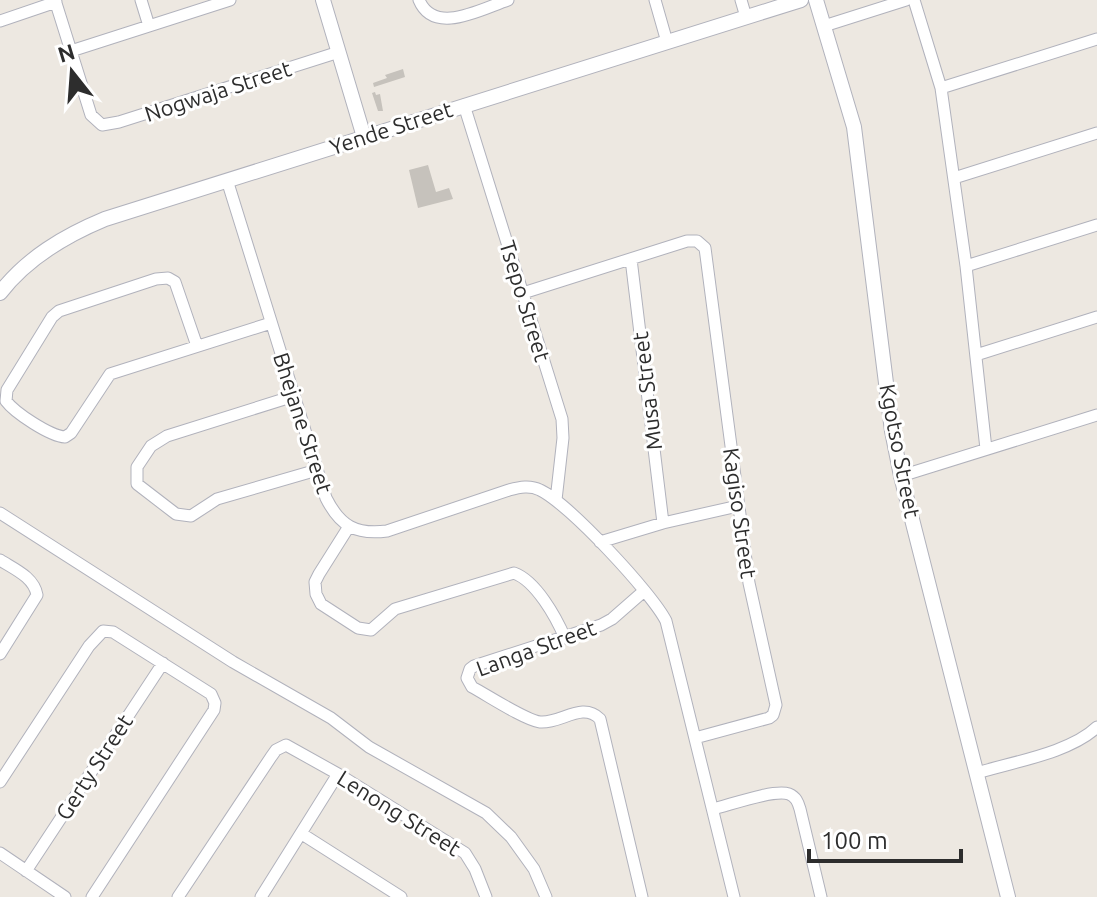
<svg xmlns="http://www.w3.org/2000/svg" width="1097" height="897" font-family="Ubuntu,sans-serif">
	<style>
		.building { fill: #c6c2bc }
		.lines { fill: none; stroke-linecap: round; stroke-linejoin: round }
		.minor-casing { stroke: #b1b2bc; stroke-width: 13 }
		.tertiary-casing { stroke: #b1b2bc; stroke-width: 16 }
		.minor { stroke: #fff; stroke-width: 11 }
		.tertiary { stroke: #fff; stroke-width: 14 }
		.labels { text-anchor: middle; stroke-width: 6; stroke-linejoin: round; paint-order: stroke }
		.street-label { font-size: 22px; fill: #2d2d2d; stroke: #fff }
	</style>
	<rect width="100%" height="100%" fill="#ede8e1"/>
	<!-- building -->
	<path class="building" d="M403,69L405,77L374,87L373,83L387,78L385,75Z
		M375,92L376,95L380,94L383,111H378L372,93Z
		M428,165L436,192L449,188L453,199L418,208L409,170Z"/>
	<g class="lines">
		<!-- minor casing -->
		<g class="minor-casing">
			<path id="minor" d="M55,0L91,115L102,125L119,122L339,52
				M141,0L149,26
				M419,0C434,36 481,9 508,0
				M655,0L667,42
				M741,0L746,17
				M914,0L941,88L966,266L986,449
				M0,21L56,2
				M824,26L906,0
				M71,51L230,0
				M941,88L1097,39
				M464,105L562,419L563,438L556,500
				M954,178L1097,133
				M227,180L326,498C340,526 356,535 387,531L509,490C520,487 530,485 540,490C568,503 652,593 666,621L734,897
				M631,259L663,523
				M966,266L1097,225
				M523,293L687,241H697L705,248L749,583L776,705L773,715L769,718L695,738
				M197,346L175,282L168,278L156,279L59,311L52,317L7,390L6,401C15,413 50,436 65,437L71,433L110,374L271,323
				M976,355L1097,317
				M294,396L167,436L151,446L137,467V484L176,514L191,516L217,499L317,470
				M901,476L1097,415
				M0,513L233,662L331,718L369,747L486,813L511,837L534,869L546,897
				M348,528L319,574L315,582L316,594L321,604L358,628L371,630L395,609L514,573C536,581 556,617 565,638
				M600,542L663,523L738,506
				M0,560C14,569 34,577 37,595L0,654
				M977,773C1012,762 1070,753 1097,727
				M0,782L89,646L103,631L113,632L211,694L215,703L214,710L92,897
				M713,809C730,805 773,789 789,794C796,797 798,802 800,809L821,897
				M302,834L401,897
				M0,853L65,897
				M26,871L163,663
				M178,897L271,757L276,750L286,745L338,774L465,853L475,869L486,897
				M261,897L338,774
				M642,897L600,719C582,701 561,724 540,722C525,720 487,695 472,687L467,678L470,669L474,666L601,625L612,619L644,591"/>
		</g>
		<!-- tertiary casing -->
		<g class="tertiary-casing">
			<path id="tertiary" d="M323,0L364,137
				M816,0L854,127L892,431L901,476L1008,897
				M0,293C27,258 64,236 105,219L801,0"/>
		</g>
		<!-- minor -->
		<use href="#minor" class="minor"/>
		<!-- tertiary -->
		<use href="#tertiary" class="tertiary"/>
	</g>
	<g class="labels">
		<!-- street labels -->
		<g class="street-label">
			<text transform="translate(218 91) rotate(-18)" y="8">Nogwaja Street</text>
			<text transform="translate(391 128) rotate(-18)" y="8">Yende Street</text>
			<text transform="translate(525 301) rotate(73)" y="8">Tsepo Street</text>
			<text transform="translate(647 391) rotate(-97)" y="8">Musa Street</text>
			<text transform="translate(303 423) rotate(72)" y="8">Bhejane Street</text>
			<text transform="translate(900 451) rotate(79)" y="8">Kgotso Street</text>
			<text transform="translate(740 513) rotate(82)" y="8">Kagiso Street</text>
			<text transform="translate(536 648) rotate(-20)" y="8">Langa Street</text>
			<text transform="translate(94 767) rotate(-57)" y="8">Gerty Street</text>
			<text transform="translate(399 813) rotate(32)" y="8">Lenong Street</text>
		</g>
	</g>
	<!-- north arrow -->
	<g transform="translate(72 72) rotate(343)" stroke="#ffffff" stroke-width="6" paint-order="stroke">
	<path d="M0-6L14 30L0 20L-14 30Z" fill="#2d2d2d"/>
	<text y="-12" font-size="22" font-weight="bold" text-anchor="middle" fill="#2d2d2d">N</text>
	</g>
	<!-- scale -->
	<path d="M809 849v12h152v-12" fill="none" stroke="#2d2d2d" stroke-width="4"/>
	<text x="821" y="849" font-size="24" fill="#2d2d2d" stroke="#ffffff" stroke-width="6" paint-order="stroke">100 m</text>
</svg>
